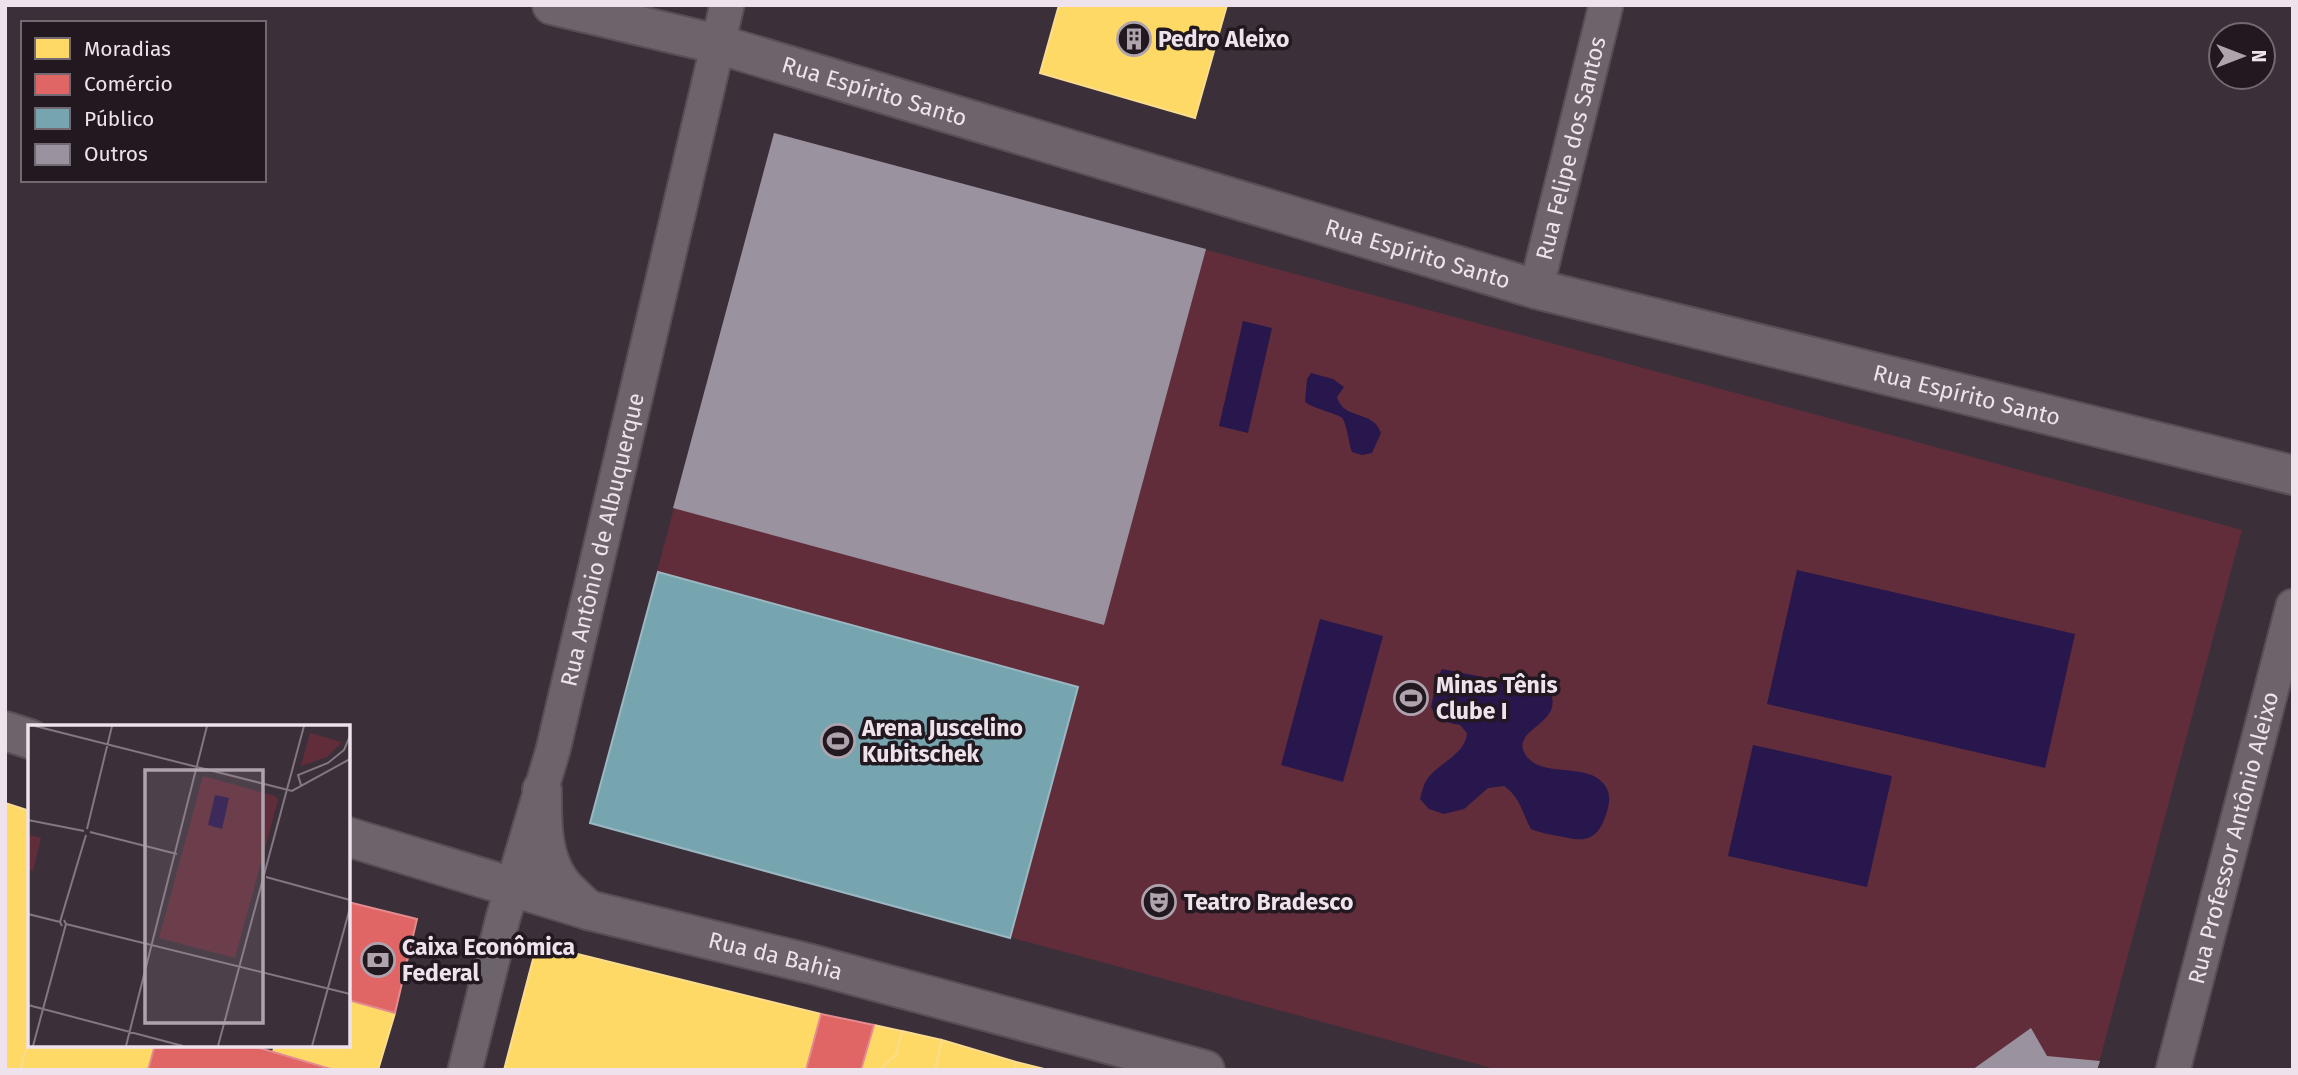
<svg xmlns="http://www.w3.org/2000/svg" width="2298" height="1075" font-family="'Fira Sans',sans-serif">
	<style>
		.green { fill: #612d3b }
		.water { fill: #28174c }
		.homes { fill: #ffd966; stroke: #fadc8e; stroke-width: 2 }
		.shops { fill: #e06666; stroke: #e48b8e; stroke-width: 2 }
		.public { fill: #76a5af; stroke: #9ab7c2; stroke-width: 2 }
		.building { fill: #9b929f }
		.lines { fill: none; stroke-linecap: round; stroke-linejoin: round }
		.street-casing { stroke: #574e56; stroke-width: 37 }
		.secondary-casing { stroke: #574e56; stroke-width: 42 }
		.street { stroke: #6c636b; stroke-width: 33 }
		.secondary { stroke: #6c636b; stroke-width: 38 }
		.labels { text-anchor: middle; stroke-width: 7; stroke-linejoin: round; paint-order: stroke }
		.poi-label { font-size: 23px; font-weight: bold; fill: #eee2ed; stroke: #211820; text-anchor: start }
		.street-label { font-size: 23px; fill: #eee2ed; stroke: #211820 }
		.inset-road { fill: none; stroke: #837782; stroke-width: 2 }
		.view { fill: #afa4ae; fill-opacity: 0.15; stroke: #afa4ae; stroke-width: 3.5 }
		.inset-edge { fill: none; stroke: #eee2ed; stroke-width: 3.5 }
	</style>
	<rect width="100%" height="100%" fill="#3b303a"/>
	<!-- green -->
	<path class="green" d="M774,133L2242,530L2097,1070H1499L590,823Z"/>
	<!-- water -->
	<path class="water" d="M1243,321L1272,328L1248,433L1219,426Z
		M1311,373L1333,379L1344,387L1337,397C1344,421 1373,409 1381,433L1372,453L1362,455L1352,452C1349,444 1347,424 1342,418C1339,414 1314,409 1305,402L1307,379Z
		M1797,570L2075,634L2045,768L1767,704Z
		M1320,619L1383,636L1343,782L1281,765Z
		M1442,669L1539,688L1550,692C1565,724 1510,729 1525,754C1540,779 1586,762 1603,783C1610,791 1610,799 1608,808C1601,833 1593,843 1568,838C1555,835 1543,834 1531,829C1522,813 1521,798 1504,786L1488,788L1464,809L1444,814L1429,809L1420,799C1422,793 1423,784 1428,778C1440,762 1465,755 1467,733L1460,725C1445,722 1438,721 1431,707L1437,679Z
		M1753,745L1892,776L1867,887L1728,856Z"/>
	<!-- homes -->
	<path class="homes" d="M1059,5H1227L1195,118L1040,73Z
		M5,803L30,811V1037L20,1070H5Z
		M537,944L821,1014L806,1070H504Z
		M348,1000L395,1013L378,1070H334L273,1052L275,1045H348Z
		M874,1025L942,1040L1016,1062L1014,1070H861Z
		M902,1031L942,1040L935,1070H880L896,1055Z
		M30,1037V1045H155L148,1070H20Z
		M1016,1062L1048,1070H1014Z"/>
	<!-- shops -->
	<path class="shops" d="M348,902L417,919L395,1013L348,1000Z
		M821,1014L874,1025L861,1070H806Z
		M155,1045H250L334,1070H148Z"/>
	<!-- public -->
	<path class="public" d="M658,572L1078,687L1010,938L590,823Z"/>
	<!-- building -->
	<path class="building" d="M774,133L1206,249L1104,625L673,508Z
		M2031,1028L2047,1056L2100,1061L2097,1070H1972Z"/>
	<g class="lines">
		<!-- street casing -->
		<g class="street-casing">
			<g id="street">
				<path id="s1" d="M1536,289L1606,5"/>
				<path id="s2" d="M465,1070L503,918L553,750L727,5"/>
				<path id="s3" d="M2173,1070L2293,606"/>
			</g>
		</g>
		<!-- secondary casing -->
		<g class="secondary-casing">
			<g id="secondary">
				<path id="s4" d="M552,5L717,44L1536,289L2293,475"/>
				<path d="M5,731L30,739"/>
				<path d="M542,790C542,821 541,856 560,882C568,893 579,901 588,910"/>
				<path id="s5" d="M348,837L588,910L811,964L1205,1070"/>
			</g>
		</g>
		<!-- street -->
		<use href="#street" class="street"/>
		<!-- secondary -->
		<use href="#secondary" class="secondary"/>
	</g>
	<!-- icons -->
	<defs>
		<g id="building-ring" transform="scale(1.75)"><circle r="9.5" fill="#211820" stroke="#afa4ae" stroke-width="1.5"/><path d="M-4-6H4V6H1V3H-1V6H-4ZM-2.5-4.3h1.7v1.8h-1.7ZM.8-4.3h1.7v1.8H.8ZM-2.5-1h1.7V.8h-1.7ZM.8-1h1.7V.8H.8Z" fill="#afa4ae"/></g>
		<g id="stadium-ring" transform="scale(1.75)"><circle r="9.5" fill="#211820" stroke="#afa4ae" stroke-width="1.5"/><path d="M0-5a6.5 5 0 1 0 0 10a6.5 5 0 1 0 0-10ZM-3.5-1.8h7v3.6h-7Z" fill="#afa4ae"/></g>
		<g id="theatre-ring" transform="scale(1.75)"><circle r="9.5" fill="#211820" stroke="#afa4ae" stroke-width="1.5"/><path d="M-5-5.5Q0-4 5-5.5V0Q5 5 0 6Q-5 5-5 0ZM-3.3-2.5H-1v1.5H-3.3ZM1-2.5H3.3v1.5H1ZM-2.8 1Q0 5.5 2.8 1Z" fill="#afa4ae"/></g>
		<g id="bank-ring" transform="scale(1.75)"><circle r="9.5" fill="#211820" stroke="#afa4ae" stroke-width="1.5"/><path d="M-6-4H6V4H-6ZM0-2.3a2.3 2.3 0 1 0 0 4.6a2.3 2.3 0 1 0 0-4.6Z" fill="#afa4ae"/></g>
	</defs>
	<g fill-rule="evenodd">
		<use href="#building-ring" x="1134" y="39"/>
		<use href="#stadium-ring" x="1411" y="698"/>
		<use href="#stadium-ring" x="838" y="741"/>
		<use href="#theatre-ring" x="1159" y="902"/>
		<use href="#bank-ring" x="378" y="960"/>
	</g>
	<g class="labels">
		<!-- poi labels -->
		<g class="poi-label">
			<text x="1158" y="47">Pedro Aleixo</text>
			<text x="1436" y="693">Minas Tênis<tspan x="1436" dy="26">Clube I</tspan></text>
			<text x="862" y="736">Arena Juscelino<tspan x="862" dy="26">Kubitschek</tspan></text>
			<text x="1184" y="910">Teatro Bradesco</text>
			<text x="402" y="955">Caixa Econômica<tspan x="402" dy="26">Federal</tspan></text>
		</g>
		<!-- street labels -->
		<g class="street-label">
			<text dy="8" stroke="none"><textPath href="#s4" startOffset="334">Rua Espírito Santo</textPath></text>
			<text dy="8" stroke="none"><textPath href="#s1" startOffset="145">Rua Felipe dos Santos</textPath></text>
			<text dy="8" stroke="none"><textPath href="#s4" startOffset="901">Rua Espírito Santo</textPath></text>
			<text dy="8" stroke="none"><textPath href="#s4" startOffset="1468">Rua Espírito Santo</textPath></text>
			<text dy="8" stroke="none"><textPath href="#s2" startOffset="548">Rua Antônio de Albuquerque</textPath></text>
			<text dy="8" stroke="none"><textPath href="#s3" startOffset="240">Rua Professor Antônio Aleixo</textPath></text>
			<text dy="8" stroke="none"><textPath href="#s5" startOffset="444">Rua da Bahia</textPath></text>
		</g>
	</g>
	<!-- overview -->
	<g transform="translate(28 725)">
		<rect width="322" height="322" fill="#3b303a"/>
		<path d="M282,8L314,17L299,32L273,41ZM175,51L247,71L250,75L207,233L131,213ZM1,110L13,113L5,146L0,144Z" fill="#612d3b"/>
		<path d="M187,70L201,73L194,104L180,100Z" fill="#28174c"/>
		<path class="inset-road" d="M7,1L264,66L322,34M273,60L270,50L300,38L316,25L322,11M0,95L56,106M59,104L84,1M62,107L149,129M238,152L322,175M0,189L32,197M38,199L322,269M34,201L32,197L58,110M0,280L155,321M5,321L38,199L36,195M98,321L179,1M190,321L276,1M284,321L322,183"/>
		<path class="view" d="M117,45H235V298H117Z"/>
		<rect width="322" height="322" class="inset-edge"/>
	</g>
	<!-- border -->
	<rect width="2298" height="1075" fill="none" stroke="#eee2ed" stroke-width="14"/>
	<!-- legend -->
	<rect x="21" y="21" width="245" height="161" fill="#211820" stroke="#736972" stroke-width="2"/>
	<rect x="35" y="38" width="35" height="21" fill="#ffd966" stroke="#736972" stroke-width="2"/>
	<text x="84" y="56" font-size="21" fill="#eee2ed">Moradias</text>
	<rect x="35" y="74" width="35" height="21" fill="#e06666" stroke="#736972" stroke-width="2"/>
	<text x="84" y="91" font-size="21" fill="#eee2ed">Comércio</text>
	<rect x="35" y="108" width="35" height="21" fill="#76a5af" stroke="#736972" stroke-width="2"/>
	<text x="84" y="126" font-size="21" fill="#eee2ed">Público</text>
	<rect x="35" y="144" width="35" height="21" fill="#9b929f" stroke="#736972" stroke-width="2"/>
	<text x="84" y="161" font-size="21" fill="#eee2ed">Outros</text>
	<!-- north arrow -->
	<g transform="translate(2242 56) rotate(90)"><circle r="33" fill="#211820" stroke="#736972" stroke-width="2"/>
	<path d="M0-5L12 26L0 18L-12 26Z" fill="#afa4ae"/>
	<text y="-10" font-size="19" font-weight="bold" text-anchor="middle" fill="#eee2ed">N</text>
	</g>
</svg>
